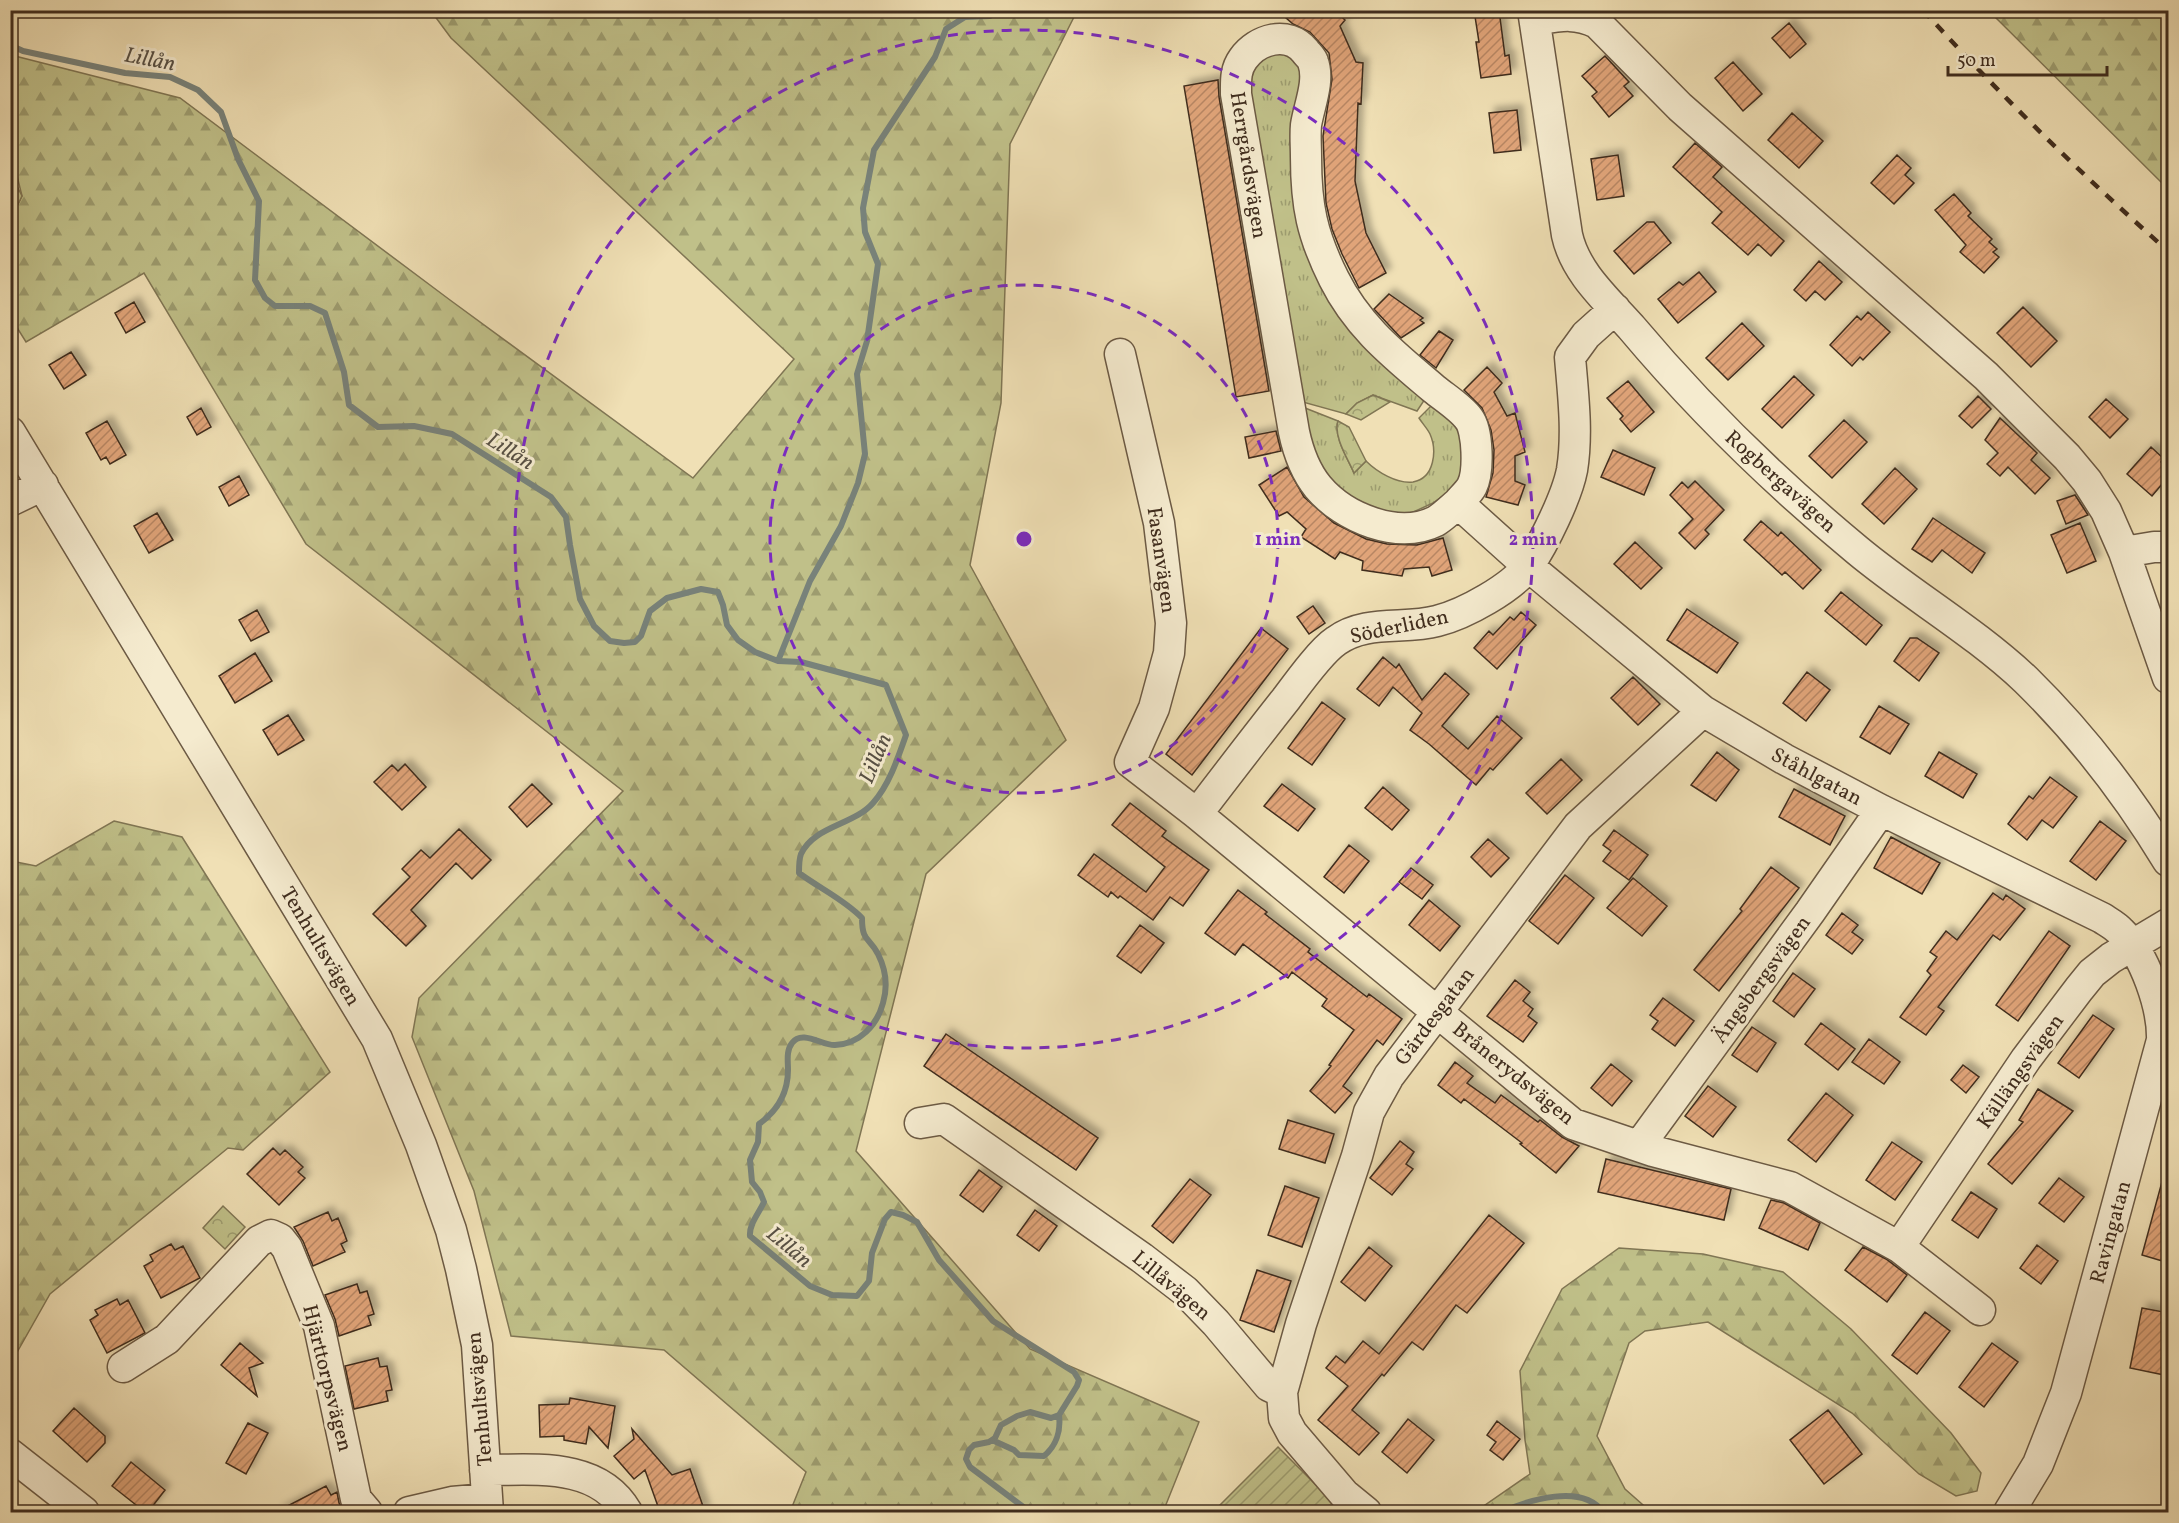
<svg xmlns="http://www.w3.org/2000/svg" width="2179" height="1523" font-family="Vollkorn,serif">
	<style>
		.grass { fill: url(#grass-tufts); stroke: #807654; stroke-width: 1.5 }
		.forest { fill: url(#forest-firs); stroke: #807654; stroke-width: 1.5 }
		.park { fill: url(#park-crowns); stroke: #807654; stroke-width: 1.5 }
		.garden { fill: url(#garden-furrows); stroke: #807654; stroke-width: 1.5 }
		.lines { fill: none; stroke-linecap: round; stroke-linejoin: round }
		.stream { stroke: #78827a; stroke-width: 6 }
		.building { fill: url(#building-hatch); stroke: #402d1e; stroke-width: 1.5; filter: url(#shadow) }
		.minor-casing { stroke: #6c5a44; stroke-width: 33 }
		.minor { stroke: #f5ebcf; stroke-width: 30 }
		.rail { stroke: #402d1e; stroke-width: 4.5; stroke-dasharray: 10 10; stroke-linecap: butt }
		.ring { fill: none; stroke: #7b2cbf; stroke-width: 3; stroke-dasharray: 10 8 }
		.labels { text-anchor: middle; stroke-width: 6; stroke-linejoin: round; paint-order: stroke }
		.street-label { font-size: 21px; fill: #402d1e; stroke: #f5ebcf }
		.water-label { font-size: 22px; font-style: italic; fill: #575044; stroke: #f5ebcf }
		.centre { fill: #7b2cbf; stroke: #f5ebcf; stroke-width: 3 }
		.ring-label { font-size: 18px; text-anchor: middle; font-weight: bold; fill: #7b2cbf; stroke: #f5ebcf; stroke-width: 6; stroke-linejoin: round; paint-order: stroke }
	</style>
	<defs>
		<pattern id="grass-tufts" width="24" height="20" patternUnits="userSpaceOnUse" patternTransform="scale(1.5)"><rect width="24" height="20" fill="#c0c089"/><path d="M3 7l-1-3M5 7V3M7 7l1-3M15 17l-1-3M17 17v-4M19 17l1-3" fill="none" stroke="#9d9c6f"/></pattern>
		<pattern id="forest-firs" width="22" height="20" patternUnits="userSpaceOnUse" patternTransform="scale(1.5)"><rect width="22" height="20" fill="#c0c089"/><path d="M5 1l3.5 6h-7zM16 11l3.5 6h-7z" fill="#9d9c6f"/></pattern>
		<pattern id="park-crowns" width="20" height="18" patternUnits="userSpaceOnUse" patternTransform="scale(1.5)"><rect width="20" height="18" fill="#c0c089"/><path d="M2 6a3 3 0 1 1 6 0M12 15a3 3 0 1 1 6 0" fill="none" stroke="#9d9c6f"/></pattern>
		<pattern id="garden-furrows" width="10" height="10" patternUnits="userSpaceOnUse" patternTransform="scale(1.5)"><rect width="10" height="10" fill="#c0c089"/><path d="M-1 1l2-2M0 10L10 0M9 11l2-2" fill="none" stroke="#9d9c6f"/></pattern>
		<pattern id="building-hatch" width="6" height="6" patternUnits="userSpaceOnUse" patternTransform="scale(1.5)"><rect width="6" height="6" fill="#e0a479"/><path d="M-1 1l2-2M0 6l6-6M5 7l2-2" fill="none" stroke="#b78663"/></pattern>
		<filter id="shadow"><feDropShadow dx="5.5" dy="-5.5" stdDeviation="3" flood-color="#0004"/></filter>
	</defs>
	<rect width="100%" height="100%" fill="#f0e0b5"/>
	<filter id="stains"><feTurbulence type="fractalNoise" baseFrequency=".00333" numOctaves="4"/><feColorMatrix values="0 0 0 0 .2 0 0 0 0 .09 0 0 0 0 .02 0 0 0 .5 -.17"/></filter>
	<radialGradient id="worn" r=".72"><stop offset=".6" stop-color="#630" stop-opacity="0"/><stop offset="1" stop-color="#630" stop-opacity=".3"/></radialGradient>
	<!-- grass -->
	<path class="grass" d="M1275,48L1300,61L1301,208L1427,396L1417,411L1373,395L1357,403L1346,414L1299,401L1242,77Z
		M1435,402L1466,440L1469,453L1456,486L1433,503L1409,514L1378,513L1332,487L1308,445L1300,406L1338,421C1333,436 1348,459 1354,473L1366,461C1377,472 1397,484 1413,482C1435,478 1437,450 1430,434C1427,428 1422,423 1419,418Z"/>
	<!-- forest -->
	<path class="forest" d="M431,11H1077L1010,144L1001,403L970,565L1066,740L926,874L856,1151L1030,1349L1199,1422L1163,1512H790L806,1472L664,1350L511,1336L474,1191L412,1037L419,998L623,791L306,544L144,273L26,342L11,318L10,219L22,196L11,152V55L180,98L450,300L693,478L794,359L451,38Z
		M1989,11H2168V189Z
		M114,821L182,837L330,1072L243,1150L228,1148L50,1294L11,1363V861L36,866Z
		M1619,1248L1703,1254L1783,1272L1851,1329L1951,1433L1981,1473L1977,1491L1956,1496L1919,1474L1852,1413L1708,1322L1645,1331L1629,1343L1597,1436L1625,1489L1651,1512H1475L1530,1474L1525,1440L1520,1371L1562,1289Z"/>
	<!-- park -->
	<path class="park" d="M1373,395L1390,402L1361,420L1346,414L1357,403Z
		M1338,421L1349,427L1366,461L1354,473C1348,459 1333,436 1338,421Z
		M223,1206L245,1227L225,1249L203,1228Z"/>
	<!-- garden -->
	<path class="garden" d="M11,174L22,196L11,219H10Z
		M1278,1447L1343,1512H1213Z"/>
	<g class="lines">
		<!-- stream -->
		<path class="stream" d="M10,45L23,51L125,73L170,77L198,90L221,112L238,159L259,201L255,280L265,298L275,306H310L325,313L344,372L349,405L378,427L414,426L452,434L551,497L566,517L570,545L580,599L594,626L610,641L624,643L635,642L641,636L650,611L667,598L701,589L718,592L723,605L727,625L738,640L755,652L778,661L801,662L886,685L906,735C898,758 889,785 873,803C854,825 814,826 801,854C799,859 799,867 799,873C819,888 845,900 862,918C862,942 869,937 878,954C886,970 888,986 883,1003C877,1025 860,1044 835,1045C823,1046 802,1029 792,1043C786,1051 788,1061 788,1070C788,1093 777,1111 759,1124L758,1142L750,1160L752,1182L760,1192L764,1202C759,1213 749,1224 750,1236L810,1286L832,1295L857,1296L869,1281L872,1253L885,1219L891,1212L903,1215L917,1222L939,1260L993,1321L1074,1372L1079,1380L1077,1386L1059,1415L1051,1418L1030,1412L1017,1416L1001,1425L995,1438L989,1442L974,1445L969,1450L966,1459L970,1467L1030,1512
			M778,661L810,581L841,526L858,483L865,454L857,374L867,341L878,264L865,232L863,208L874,150L935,57L946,29L965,17L990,16L993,10
			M992,1440L1014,1450L1019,1455L1044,1456C1056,1446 1061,1431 1059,1415
			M1502,1512C1529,1500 1582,1483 1603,1512"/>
	</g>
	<!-- building -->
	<path class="building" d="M1277,10H1334L1345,20L1340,26L1356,62L1363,63L1361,104L1358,103L1355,181L1366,233L1386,273L1359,288L1342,254L1332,229L1326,203L1323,136L1332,79L1329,53L1310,32L1293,24Z
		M1474,10H1499L1505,56L1509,55L1511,74L1481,78L1476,42H1479Z
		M1789,23L1806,44L1790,58L1772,38Z
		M1605,56L1629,82L1624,86L1633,96L1609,117L1592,96L1597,92L1582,76Z
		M1733,62L1762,94L1743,111L1715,78Z
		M1218,80L1219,97L1269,391L1236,397L1184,86Z
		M1517,110L1521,150L1494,153L1489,113Z
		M1792,113L1823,141L1799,168L1768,140Z
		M1695,143L1722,167L1713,177L1784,241L1771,256L1758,244L1748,255L1712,223L1722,212L1673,167Z
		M1618,155L1624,196L1597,200L1591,159Z
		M1897,155L1911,168L1905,175L1914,183L1894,204L1871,183Z
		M1954,194L1971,213L1968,216L1992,239L1989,242L1997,249L1993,252L1999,257L1984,273L1960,252L1966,245L1935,210Z
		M1647,222H1654L1671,243L1634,274L1614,251Z
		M1819,261L1842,282L1825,300L1815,291L1806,301L1794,290Z
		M1699,272L1716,292L1678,323L1658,299L1679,282L1683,285Z
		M1389,294L1423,318L1420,320L1424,323L1401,338L1374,309Z
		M134,302L145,322L126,333L115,313Z
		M2023,307L2057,341L2031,367L1997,333Z
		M1868,312L1890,332L1863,360L1860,357L1852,366L1830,345L1857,316L1861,320Z
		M1742,323L1764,346L1728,380L1706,358Z
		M1439,331L1453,340L1436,368L1420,355Z
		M71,352L86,375L64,389L49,365Z
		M1487,367L1502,383L1494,392L1507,416L1515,413L1525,452L1515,456V481L1525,485L1518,505L1486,497L1493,473L1494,450L1491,430L1482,408L1464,390Z
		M1794,376L1814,395L1782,428L1762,409Z
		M1628,381L1654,412L1631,432L1620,419L1623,416L1607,398Z
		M1978,396L1991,409L1972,428L1959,416Z
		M2106,399L2128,419L2110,438L2089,417Z
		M201,408L211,427L197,435L187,417Z
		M2000,418L2037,453L2031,460L2050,478L2035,494L2008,467L2000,476L1987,464L1998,453L1985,440Z
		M1844,420L1867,442L1832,478L1809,456Z
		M107,421L126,455L110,464L106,457L101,460L86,433Z
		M1276,431L1281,451L1249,458L1245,437Z
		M2151,447L2164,459L2161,462L2167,467L2163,472L2168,477L2152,496L2127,474Z
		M1613,450L1655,468L1644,495L1601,477Z
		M1287,467L1304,497L1334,523L1366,539L1387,544L1417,545L1443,538L1452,570L1432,576L1429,567L1404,569L1402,576L1362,570L1363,561L1340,552L1335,559L1301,537L1306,529L1287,512L1279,516L1259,485Z
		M1895,468L1917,489L1884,524L1862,504Z
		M239,476L249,495L229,506L219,487Z
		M1695,481L1724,510L1705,530L1709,534L1695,549L1679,533L1693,519L1670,495L1682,482L1688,488Z
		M2075,495L2088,515L2066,524L2057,501Z
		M157,513L173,540L149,553L134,526Z
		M1933,518L1985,553L1972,573L1942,550L1932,562L1912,549Z
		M1761,521L1778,536L1781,532L1821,570L1803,589L1785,572L1782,575L1744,540Z
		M2080,523L2096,561L2067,573L2051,535Z
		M1635,542L1662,568L1641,589L1614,564Z
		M1841,592L1882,625L1866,645L1825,611Z
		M1313,606L1325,623L1309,634L1297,617Z
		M1687,609L1738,643L1717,673L1667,640Z
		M257,610L269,632L251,641L239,620Z
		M1521,612L1536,625L1497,669L1474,648L1489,631L1493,635L1510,617L1514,620Z
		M1261,628L1288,649L1192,775L1166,754Z
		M1910,638H1917L1939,653L1919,681L1894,661Z
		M255,653L272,681L235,703L219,676Z
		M1383,657L1396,668L1399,664L1422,700L1445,673L1469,694L1442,726L1468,749L1497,716L1522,738L1493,770L1490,768L1476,785L1429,744L1410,730L1422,713L1393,687L1379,706L1357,689Z
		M1807,672L1830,690L1806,721L1783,703Z
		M1633,677L1660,704L1638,725L1611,698Z
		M1322,702L1345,719L1312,765L1288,748Z
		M1879,706L1909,724L1890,754L1860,737Z
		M288,715L304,740L278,755L263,730Z
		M1717,752L1739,770L1716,801L1691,785Z
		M1939,752L1977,774L1963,798L1925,776Z
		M1561,759L1582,780L1547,814L1526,793Z
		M405,764L426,787L402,810L374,782L392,765L398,771Z
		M2050,777L2077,797L2053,828L2042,820L2027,840L2008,824L2029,796L2033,799Z
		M532,784L552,804L527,827L509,807Z
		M1282,784L1315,809L1298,831L1264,806Z
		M1383,787L1409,810L1392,830L1365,808Z
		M1794,789L1845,816L1830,845L1779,817Z
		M1130,803L1166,831L1162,836L1209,870L1183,906L1170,897L1153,920L1120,896L1118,898L1111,892L1108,897L1078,875L1094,854L1146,892L1165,867L1112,825Z
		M2100,821L2126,841L2096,880L2070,861Z
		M459,829L491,860L472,879L456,863L411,910L426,926L406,946L373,914L410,877L402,869L421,850L430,858Z
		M1614,830L1648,855L1629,880L1603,861L1611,851L1603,845Z
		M1891,837L1940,863L1922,894L1874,868Z
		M1488,839L1509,858L1491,877L1471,857Z
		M1349,845L1369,861L1344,893L1324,877Z
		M1771,867L1799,888L1719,991L1694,970L1742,911L1740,909Z
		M1411,868L1433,885L1422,899L1399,882Z
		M1565,875L1594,898L1558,944L1529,921Z
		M1633,878L1667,906L1642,936L1607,908Z
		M1238,890L1267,912L1265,914L1310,949L1308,952L1367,997L1369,994L1402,1019L1383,1045L1377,1040L1343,1086L1352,1093L1335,1113L1310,1091L1331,1066L1329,1065L1354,1030L1322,1006L1327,999L1292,972L1288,978L1243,944L1235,955L1205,933Z
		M1993,893L2003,900L2006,895L2025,909L2000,940L1993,935L1938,1007L1944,1011L1926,1035L1900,1017L1931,975L1927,971L1937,957L1930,952L1946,931L1957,940Z
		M1429,900L1460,926L1440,951L1409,925Z
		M1842,913L1858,925L1852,932L1863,940L1852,954L1826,935Z
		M1140,925L1164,943L1141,973L1117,956Z
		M2049,931L2070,946L2018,1021L1996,1005Z
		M1793,973L1815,989L1794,1017L1773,1001Z
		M1515,980L1530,992L1523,1001L1533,1009L1528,1016L1537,1023L1523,1042L1487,1016Z
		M1663,998L1694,1021L1675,1046L1652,1029L1658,1021L1650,1015Z
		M2093,1015L2114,1029L2079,1078L2058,1063Z
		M1821,1023L1855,1049L1838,1070L1805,1044Z
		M1752,1027L1776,1043L1757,1072L1732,1055Z
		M946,1034L1098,1138L1076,1170L924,1066Z
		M1869,1039L1900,1062L1884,1084L1852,1062Z
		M1455,1062L1473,1076L1467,1083L1495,1103L1501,1095L1538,1122L1540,1120L1562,1137L1579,1146L1556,1173L1520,1144L1522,1143L1464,1099L1461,1103L1438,1085Z
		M1611,1064L1632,1081L1612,1106L1591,1088Z
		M1963,1065L1979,1077L1966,1093L1951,1080Z
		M1708,1086L1736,1107L1713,1137L1685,1116Z
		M2038,1089L2073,1111L2012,1184L1988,1164L2023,1122L2019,1120Z
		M1826,1093L1853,1115L1816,1162L1788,1140Z
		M1288,1120L1334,1134L1325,1163L1279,1149Z
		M1400,1141L1414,1152L1406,1164L1413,1169L1392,1195L1370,1178Z
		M1892,1142L1922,1162L1895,1200L1866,1180Z
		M273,1148L280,1155L285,1150L303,1167L298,1172L305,1178L279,1205L247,1174Z
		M1606,1159L1731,1189L1724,1220L1598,1192Z
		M979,1170L1002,1187L983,1212L960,1195Z
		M2059,1178L2084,1197L2064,1222L2039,1203Z
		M2163,1178L2169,1179V1263L2142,1255Z
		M1190,1179L1211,1195L1173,1243L1152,1226Z
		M1285,1186L1319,1198L1302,1247L1268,1235Z
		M1971,1192L1997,1209L1978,1238L1952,1220Z
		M1771,1200L1784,1203L1820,1223L1808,1250L1759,1228Z
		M1035,1210L1057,1226L1039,1251L1017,1235Z
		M328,1212L332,1221L338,1218L343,1230L347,1241L341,1244L345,1252L313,1266L303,1241L294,1227Z
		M1489,1215L1524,1243L1467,1313L1456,1305L1423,1350L1412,1342L1384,1376L1382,1374L1352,1410L1379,1433L1359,1455L1318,1420L1348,1386L1326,1368L1336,1356L1345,1363L1363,1341L1379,1354Z
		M171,1244L175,1250L183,1246L200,1278L161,1298L144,1266L153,1261L150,1255Z
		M2037,1245L2058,1261L2041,1284L2020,1268Z
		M1369,1247L1392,1266L1365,1301L1341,1282Z
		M1863,1247L1886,1259L1907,1275L1887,1302L1845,1270Z
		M1257,1270L1291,1281L1274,1332L1240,1320Z
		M357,1284L360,1293L367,1291L374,1314L368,1316L371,1325L339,1336L335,1319L325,1295Z
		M117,1299L120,1305L128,1300L145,1333L107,1353L90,1320L98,1315L95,1310Z
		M2142,1308L2169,1313V1376L2130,1368Z
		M1925,1312L1950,1331L1917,1374L1892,1355Z
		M240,1343L263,1363L249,1368L257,1396L221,1365Z
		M1992,1343L2018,1362L1984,1407L1959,1387Z
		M378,1358L380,1367L387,1366L392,1390L386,1391L388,1401L354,1409L345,1366Z
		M570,1398L615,1406L608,1448L589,1427L586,1444L564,1440V1436L540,1437L539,1405L569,1404Z
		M74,1408L105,1436V1443L87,1462L53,1431Z
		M1828,1410L1862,1454L1824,1484L1790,1440Z
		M1408,1419L1434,1440L1407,1473L1382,1452Z
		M1497,1421L1520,1439L1503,1460L1490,1450L1496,1442L1487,1435Z
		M248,1423L268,1433L246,1474L226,1463Z
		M632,1429L672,1475L690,1469L705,1512H660L645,1470L634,1479L614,1456L634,1439Z
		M131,1462L165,1490L148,1512H145L112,1486Z
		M326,1486L331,1495L337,1492L339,1503L345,1512H276Z"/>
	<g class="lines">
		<!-- minor casing -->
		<g class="minor-casing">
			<path id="minor" d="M1533,10L1567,235C1575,272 1606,299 1631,327C1699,408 1775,482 1857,550C1911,595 1974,631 2026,680C2081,734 2128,795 2168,861
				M1535,20C1559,16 1575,12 1597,23L1680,107L1986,376L2067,457L2087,481L2106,511L2124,552L2168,678
				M1120,354L1159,523L1171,623L1169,653L1154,708L1130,762L1197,814L1573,1124L1653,1151L1790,1187L1899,1247L1980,1310
				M10,432L377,1039L421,1145L451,1230L461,1269L477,1345L488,1512
				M10,501L43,485
				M1458,503C1462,498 1469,492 1472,486C1479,472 1478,431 1469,419C1461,408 1445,398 1434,389C1394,355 1358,327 1334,279C1312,235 1306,206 1306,157C1306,146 1305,135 1306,125C1309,106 1320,81 1313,62C1312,58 1307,54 1305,51C1288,30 1257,39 1243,59C1235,70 1236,81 1236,94L1294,432C1298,451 1305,471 1318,487C1344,518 1398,540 1436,521C1444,516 1451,509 1458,503L1528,566L1703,711L1784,759L1881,810L2102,918C2108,922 2116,926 2121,932C2145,955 2163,1008 2162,1040L2066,1393L2038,1464L2009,1512
				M2124,552L2154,547H2168
				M1197,814C1226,776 1256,737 1286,699C1298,683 1321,651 1336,641C1366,619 1404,630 1437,621C1465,614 1512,588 1529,565C1544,543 1567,496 1572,470C1578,433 1573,394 1570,357L1586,335L1615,309
				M920,1123L944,1119L1142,1258L1185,1291L1216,1323L1269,1386L1282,1392
				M1639,1146L1810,912L1881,810
				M1899,1247L2026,1059L2079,989L2092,973L2111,958L2168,924
				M123,1367L167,1339L259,1241L271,1235L280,1239L287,1248L319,1326L356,1499L367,1512
				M10,1454L84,1512
				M485,1470C535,1470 598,1462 627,1512
				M409,1512L452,1502L487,1499
				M1366,1512L1344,1494L1292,1433L1284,1418L1282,1392L1301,1324L1357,1156L1369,1112L1389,1076L1578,826L1703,711"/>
		</g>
		<!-- minor -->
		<use href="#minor" class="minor"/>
		<!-- rail -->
		<path class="rail" d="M1923,10C2000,95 2082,175 2168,251"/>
	</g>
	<!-- distance rings -->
	<g class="ring">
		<circle cx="1024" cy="539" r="254"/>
		<circle cx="1024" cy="539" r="509"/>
	</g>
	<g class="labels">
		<!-- street labels -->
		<g class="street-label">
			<text transform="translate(1249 165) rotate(81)" y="7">Herrgårdsvägen</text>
			<text transform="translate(1781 481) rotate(42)" y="7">Rogbergavägen</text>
			<text transform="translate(1162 560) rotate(82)" y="7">Fasanvägen</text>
			<text transform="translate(1399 626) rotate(-12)" y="7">Söderliden</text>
			<text transform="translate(1817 776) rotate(28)" y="7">Ståhlgatan</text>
			<text transform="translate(321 946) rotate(59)" y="7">Tenhultsvägen</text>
			<text transform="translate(1761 979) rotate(-54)" y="7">Ängsbergsvägen</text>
			<text transform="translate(1434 1016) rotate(-53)" y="7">Gärdesgatan</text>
			<text transform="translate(2020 1071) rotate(-55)" y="7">Källängsvägen</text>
			<text transform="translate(1514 1073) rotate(39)" y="7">Brånerydsvägen</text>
			<text transform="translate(2110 1232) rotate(-75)" y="7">Ravingatan</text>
			<text transform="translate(1172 1285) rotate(40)" y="7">Lillåvägen</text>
			<text transform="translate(328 1378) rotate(76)" y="7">Hjärttorpsvägen</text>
			<text transform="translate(479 1399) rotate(-95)" y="7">Tenhultsvägen</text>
		</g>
		<!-- water labels -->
		<g class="water-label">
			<text transform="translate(150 58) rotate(11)" y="8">Lillån</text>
			<text transform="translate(511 450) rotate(32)" y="8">Lillån</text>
			<text transform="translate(874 758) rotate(-67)" y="8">Lillån</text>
			<text transform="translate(790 1246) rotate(40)" y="8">Lillån</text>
		</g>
	</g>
	<circle cx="1024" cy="539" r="9" class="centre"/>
	<g class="ring-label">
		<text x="1278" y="545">1 min</text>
		<text x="1533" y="545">2 min</text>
	</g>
	<!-- margin -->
	<rect width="2179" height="1523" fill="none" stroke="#f0e0b5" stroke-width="36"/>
	<rect x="12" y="12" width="2155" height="1499" fill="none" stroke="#402d1e" stroke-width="3"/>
	<rect x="18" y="18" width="2143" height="1487" fill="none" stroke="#402d1e" stroke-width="1.5"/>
	<!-- scale -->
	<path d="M1948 66v9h159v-9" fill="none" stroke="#402d1e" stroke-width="3"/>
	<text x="1957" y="66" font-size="18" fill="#402d1e" stroke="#f5ebcf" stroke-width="4.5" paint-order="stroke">50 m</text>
	<rect width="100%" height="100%" filter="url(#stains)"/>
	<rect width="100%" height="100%" fill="url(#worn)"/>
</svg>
